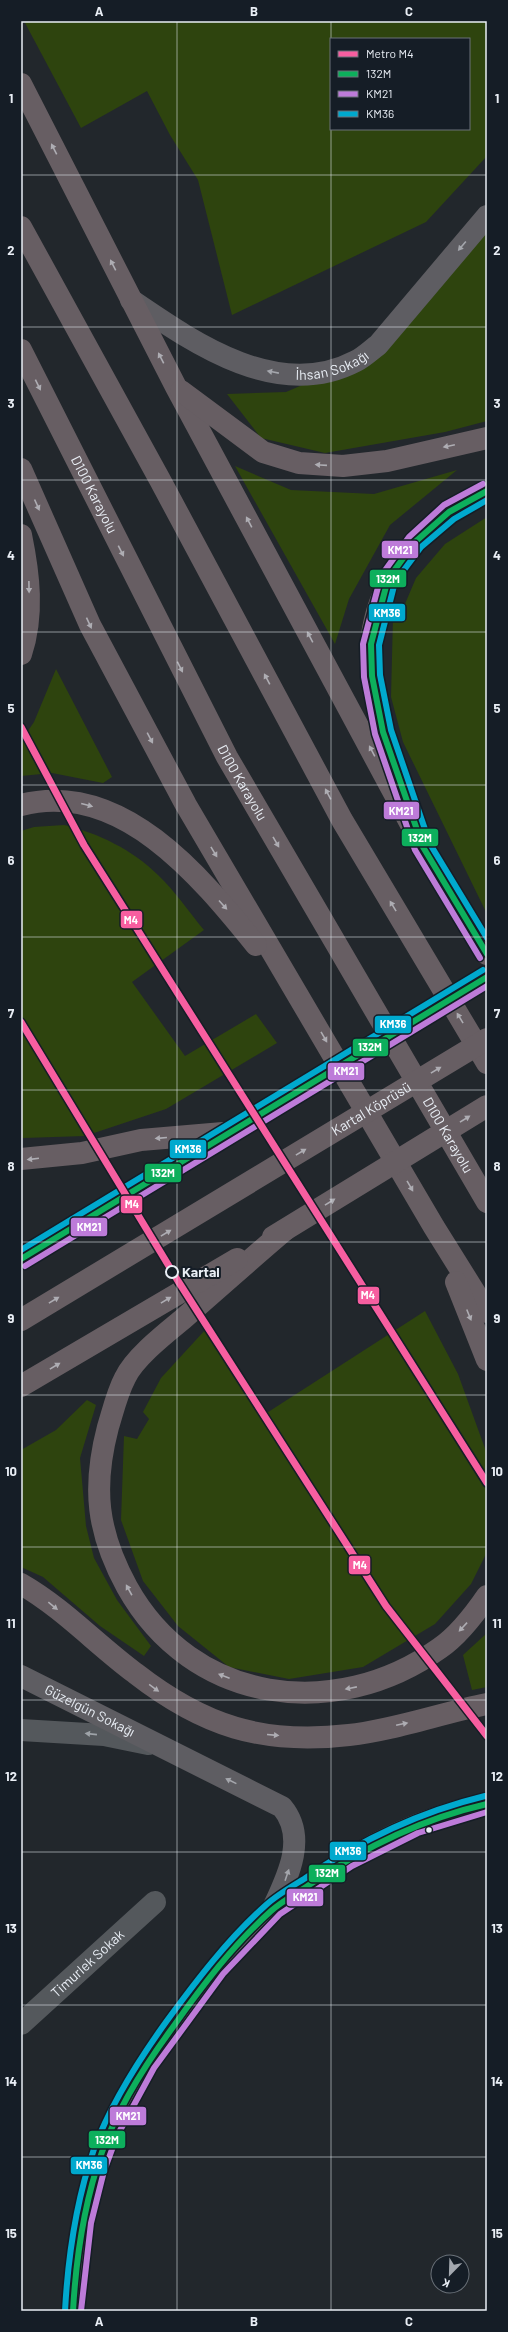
<svg xmlns="http://www.w3.org/2000/svg" width="508" height="2332" font-family="Barlow,sans-serif">
	<style>
		.green { fill: #2e440e; fill-rule: evenodd }
		.lines { fill: none; stroke-linecap: round; stroke-linejoin: round }
		.street { stroke: #54585c; stroke-width: 22 }
		.secondary { stroke: #5e5d62; stroke-width: 22 }
		.highway { stroke: #675e63; stroke-width: 22 }
		.bus-1-casing { stroke: #151d26; stroke-width: 9 }
		.bus-2-casing { stroke: #151d26; stroke-width: 9 }
		.bus-3-casing { stroke: #151d26; stroke-width: 9 }
		.bus-1 { stroke: #0daf5c; stroke-width: 6 }
		.bus-2 { stroke: #bd7bd9; stroke-width: 6 }
		.bus-3 { stroke: #00a9ce; stroke-width: 6 }
		.metro-1-casing { stroke: #151d26; stroke-width: 10 }
		.metro-1 { stroke: #f75ea0; stroke-width: 7 }
		.oneway { fill: #aeadb3 }
		.oneway2 { fill: #a4a6ac }
		.oneway3 { fill: #9ea3a8 }
		.grid { fill: none; stroke: #e9eef5; stroke-width: 1; stroke-opacity: 0.55 }
		.stop-dot { fill: #151d26; stroke: #e9eef5; stroke-width: 2 }
		.bus-dot { fill: #e9eef5; stroke: #151d26; stroke-width: 1.5 }
		.labels { text-anchor: middle; stroke-width: 4; stroke-linejoin: round; paint-order: stroke }
		.street-label { font-size: 14px; fill: #e9eef5; stroke: #151d26 }
		.stop-label { font-size: 14px; font-weight: bold; fill: #e9eef5; stroke: #151d26; text-anchor: start }
		.line-badge { stroke: #151d26; stroke-width: 1.5 }
		.badge-label { font-size: 11px; text-anchor: middle; font-weight: bold; fill: #fff }
		.neatline { fill: none; stroke: #e9eef5; stroke-width: 1.5 }
		.grid-label { font-size: 13px; text-anchor: middle; font-weight: bold; fill: #e9eef5 }
	</style>
	<rect width="100%" height="100%" fill="#22272c"/>
	<!-- green -->
	<path class="green" d="M24,21H487V156L426,222L232,315L198,180L170,135L147,91L81,128ZM331,39H469V129H331Z
		M487,231V421L445,432L325,453L261,438L227,394L286,392L389,348Z
		M235,466L291,490L374,494L457,470L390,525L349,599L335,644Z
		M487,517V914L403,742L391,697L393,617L399,618L416,578L445,544Z
		M56,669L112,777L103,783L52,773L21,776V741L34,722Z
		M64,825C98,833 133,850 158,875C175,891 189,912 204,930L132,982L185,1056L256,1014L277,1043L166,1109L85,1136L23,1138L21,1137V831L34,827Z
		M425,1311L458,1374L487,1454V1552L471,1584L435,1624L363,1667L289,1679L229,1667L178,1626L143,1581L121,1520L124,1436L137,1439L149,1419L143,1412L161,1378L206,1329L262,1416Z
		M87,1400L96,1405L80,1458L86,1526L94,1558L117,1600L151,1646L144,1656L100,1626L43,1577L21,1567V1450L56,1430Z
		M487,1633V1687L472,1690L463,1655Z"/>
	<g class="lines">
		<!-- street -->
		<g class="street">
			<path d="M21,1730L104,1735L148,1744"/>
			<path id="s1" d="M21,2024L155,1902"/>
		</g>
		<!-- secondary -->
		<g class="secondary">
			<path id="s2" d="M131,300C194,343 278,402 356,361C364,357 371,350 378,345L487,216"/>
			<path id="s3" d="M21,1676L282,1807C308,1838 287,1878 272,1910"/>
			<path d="M73,2311C75,2263 82,2215 96,2169C111,2119 139,2074 169,2032C199,1990 232,1947 271,1911C281,1902 294,1895 306,1887C360,1848 421,1817 487,1804"/>
		</g>
		<!-- highway -->
		<g class="highway">
			<path d="M21,84L176,387L423,847L487,954"/>
			<path d="M21,227L160,480L342,820L487,1063"/>
			<path id="s4" d="M21,350L227,757L487,1202"/>
			<path d="M181,391L263,452L299,463L343,466L387,461L487,438"/>
			<path d="M21,469L90,625L186,805L434,1227L487,1312"/>
			<path d="M21,535C29,574 34,615 21,654"/>
			<path d="M401,782C388,747 377,713 372,677C363,613 398,547 450,512C462,504 475,498 487,491"/>
			<path d="M21,805C121,779 200,876 256,945"/>
			<path d="M21,1159L82,1153L141,1140L223,1133"/>
			<path d="M285,1230C251,1259 217,1289 183,1319C166,1333 134,1358 125,1378C117,1393 113,1411 108,1427C92,1488 97,1532 127,1587C192,1704 335,1723 440,1648C459,1635 474,1615 487,1596"/>
			<path d="M273,1237L487,1106"/>
			<path d="M21,1259L487,977"/>
			<path d="M456,1282L487,1360"/>
			<path id="s5" d="M21,1320L487,1039"/>
			<path d="M21,1386L237,1259"/>
			<path d="M21,1584C63,1608 96,1644 135,1673C203,1726 262,1745 349,1735C395,1730 441,1713 487,1704"/>
		</g>
		<!-- bus-1 casing -->
		<g class="bus-1-casing">
			<path id="bus-1" d="M487,491L449,512L415,542L388,579L371,644L372,676L383,732L423,847L487,954
				M21,1259L487,977
				M73,2311C76,2257 84,2203 102,2152C118,2107 145,2065 173,2027C202,1986 233,1945 271,1911C282,1901 296,1894 309,1885C364,1847 421,1819 487,1804"/>
		</g>
		<!-- bus-2 casing -->
		<g class="bus-2-casing">
			<path id="bus-2" d="M480,958L415,850L375,734L364,677L363,644L381,576L409,537L444,505L483,484
				M25,1266L487,986
				M81,2311L91,2223L104,2171L117,2136L154,2068L223,1974L280,1914L352,1866L418,1833L487,1812"/>
		</g>
		<!-- bus-3 casing -->
		<g class="bus-3-casing">
			<path id="bus-3" d="M487,500L454,519L421,547L395,582L379,645L380,675L391,730L430,844L487,938
				M21,1250L483,970
				M65,2311C68,2256 76,2201 94,2149C111,2103 138,2061 166,2022C196,1981 228,1939 266,1905C277,1895 291,1887 304,1879C360,1840 419,1812 485,1796"/>
		</g>
		<!-- bus-1 -->
		<use href="#bus-1" class="bus-1"/>
		<!-- bus-2 -->
		<use href="#bus-2" class="bus-2"/>
		<!-- bus-3 -->
		<use href="#bus-3" class="bus-3"/>
		<!-- metro-1 casing -->
		<g class="metro-1-casing">
			<path id="metro-1" d="M21,727L84,845L487,1483
				M21,1022L178,1281L386,1606L487,1736"/>
		</g>
		<!-- metro-1 -->
		<use href="#metro-1" class="metro-1"/>
	</g>
	<!-- one-way arrows -->
	<defs><path id="oneway-solid" d="M-6-.8H1V-3.2L6.5 0L1 3.2V.8H-6Z"/></defs>
	<g class="oneway">
		<use href="#oneway-solid" transform="translate(54 149) rotate(-117)"/>
		<use href="#oneway-solid" transform="translate(113 265) rotate(-117)"/>
		<use href="#oneway-solid" transform="translate(161 358) rotate(-117)"/>
		<use href="#oneway-solid" transform="translate(38 385) rotate(64)"/>
		<use href="#oneway-solid" transform="translate(449 446) rotate(168)"/>
		<use href="#oneway-solid" transform="translate(321 465) rotate(-176)"/>
		<use href="#oneway-solid" transform="translate(37 505) rotate(66)"/>
		<use href="#oneway-solid" transform="translate(249 522) rotate(-118)"/>
		<use href="#oneway-solid" transform="translate(121 551) rotate(63)"/>
		<use href="#oneway-solid" transform="translate(29 587) rotate(89)"/>
		<use href="#oneway-solid" transform="translate(89 623) rotate(65)"/>
		<use href="#oneway-solid" transform="translate(310 637) rotate(-118)"/>
		<use href="#oneway-solid" transform="translate(180 667) rotate(63)"/>
		<use href="#oneway-solid" transform="translate(267 679) rotate(-118)"/>
		<use href="#oneway-solid" transform="translate(150 738) rotate(62)"/>
		<use href="#oneway-solid" transform="translate(372 751) rotate(-118)"/>
		<use href="#oneway-solid" transform="translate(328 794) rotate(-118)"/>
		<use href="#oneway-solid" transform="translate(87 805) rotate(15)"/>
		<use href="#oneway-solid" transform="translate(276 842) rotate(60)"/>
		<use href="#oneway-solid" transform="translate(214 852) rotate(59)"/>
		<use href="#oneway-solid" transform="translate(223 905) rotate(48)"/>
		<use href="#oneway-solid" transform="translate(393 906) rotate(-121)"/>
		<use href="#oneway-solid" transform="translate(460 1018) rotate(-121)"/>
		<use href="#oneway-solid" transform="translate(324 1037) rotate(60)"/>
		<use href="#oneway-solid" transform="translate(436 1070) rotate(-31)"/>
		<use href="#oneway-solid" transform="translate(465 1119) rotate(-32)"/>
		<use href="#oneway-solid" transform="translate(161 1138) rotate(175)"/>
		<use href="#oneway-solid" transform="translate(301 1152) rotate(-31)"/>
		<use href="#oneway-solid" transform="translate(33 1159) rotate(173)"/>
		<use href="#oneway-solid" transform="translate(410 1186) rotate(60)"/>
		<use href="#oneway-solid" transform="translate(330 1202) rotate(-32)"/>
		<use href="#oneway-solid" transform="translate(166 1233) rotate(-31)"/>
		<use href="#oneway-solid" transform="translate(54 1300) rotate(-31)"/>
		<use href="#oneway-solid" transform="translate(166 1300) rotate(-31)"/>
		<use href="#oneway-solid" transform="translate(469 1315) rotate(68)"/>
		<use href="#oneway-solid" transform="translate(55 1366) rotate(-31)"/>
		<use href="#oneway-solid" transform="translate(129 1590) rotate(-119)"/>
		<use href="#oneway-solid" transform="translate(53 1606) rotate(39)"/>
		<use href="#oneway-solid" transform="translate(463 1627) rotate(133)"/>
		<use href="#oneway-solid" transform="translate(224 1676) rotate(-159)"/>
		<use href="#oneway-solid" transform="translate(154 1688) rotate(36)"/>
		<use href="#oneway-solid" transform="translate(351 1688) rotate(169)"/>
		<use href="#oneway-solid" transform="translate(402 1724) rotate(-12)"/>
		<use href="#oneway-solid" transform="translate(273 1735) rotate(5)"/>
	</g>
	<g class="oneway2">
		<use href="#oneway-solid" transform="translate(462 246) rotate(130)"/>
		<use href="#oneway-solid" transform="translate(273 372) rotate(-169)"/>
		<use href="#oneway-solid" transform="translate(231 1781) rotate(-154)"/>
		<use href="#oneway-solid" transform="translate(287 1875) rotate(-71)"/>
	</g>
	<use class="oneway3" href="#oneway-solid" transform="translate(91 1734) rotate(-174)"/>
	<!-- grid -->
	<path class="grid" d="M177,21V2311M331,21V39M331,129V2311M21,175H487M21,327H487M21,480H487M21,632H487M21,785H487M21,937H487M21,1090H487M21,1242H487M21,1395H487M21,1547H487M21,1700H487M21,1852H487M21,2005H487M21,2157H487"/>
	<!-- markers -->
	<circle class="stop-dot" cx="172" cy="1272" r="6"/>
	<circle class="bus-dot" cx="429" cy="1830" r="3.5"/>
	<g class="labels">
		<!-- street labels -->
		<g class="street-label">
			<text dy="5" stroke="none"><textPath href="#s2" startOffset="221">İhsan Sokağı</textPath></text>
			<text dy="5" stroke="none"><textPath href="#s4" startOffset="162">D100 Karayolu</textPath></text>
			<text dy="5" stroke="none"><textPath href="#s4" startOffset="486">D100 Karayolu</textPath></text>
			<text dy="5" stroke="none"><textPath href="#s5" startOffset="409">Kartal Köprüsü</textPath></text>
			<text dy="5" stroke="none"><textPath href="#s4" startOffset="894">D100 Karayolu</textPath></text>
			<text dy="5" stroke="none"><textPath href="#s3" startOffset="77">Güzelgün Sokağı</textPath></text>
			<text dy="5" stroke="none"><textPath href="#s1" startOffset="90">Timurlek Sokak</textPath></text>
		</g>
		<!-- stop labels -->
		<g class="stop-label">
			<text x="182" y="1277">Kartal</text>
		</g>
	</g>
	<g class="line-badge">
		<rect x="381" y="540" width="38" height="19" rx="4" fill="#bd7bd9"/>
		<rect x="369" y="569" width="38" height="19" rx="4" fill="#0daf5c"/>
		<rect x="368" y="603" width="38" height="19" rx="4" fill="#00a9ce"/>
		<rect x="383" y="801" width="37" height="19" rx="4" fill="#bd7bd9"/>
		<rect x="401" y="828" width="38" height="19" rx="4" fill="#0daf5c"/>
		<rect x="120" y="910" width="23" height="19" rx="4" fill="#f75ea0"/>
		<rect x="374" y="1015" width="38" height="19" rx="4" fill="#00a9ce"/>
		<rect x="352" y="1038" width="37" height="19" rx="4" fill="#0daf5c"/>
		<rect x="327" y="1062" width="38" height="19" rx="4" fill="#bd7bd9"/>
		<rect x="169" y="1139" width="38" height="20" rx="4" fill="#00a9ce"/>
		<rect x="144" y="1163" width="38" height="20" rx="4" fill="#0daf5c"/>
		<rect x="120" y="1195" width="23" height="19" rx="4" fill="#f75ea0"/>
		<rect x="70" y="1217" width="38" height="20" rx="4" fill="#bd7bd9"/>
		<rect x="357" y="1286" width="23" height="19" rx="4" fill="#f75ea0"/>
		<rect x="348" y="1555" width="23" height="20" rx="4" fill="#f75ea0"/>
		<rect x="329" y="1841" width="38" height="20" rx="4" fill="#00a9ce"/>
		<rect x="308" y="1864" width="38" height="19" rx="4" fill="#0daf5c"/>
		<rect x="286" y="1888" width="38" height="19" rx="4" fill="#bd7bd9"/>
		<rect x="109" y="2106" width="38" height="20" rx="4" fill="#bd7bd9"/>
		<rect x="88" y="2130" width="38" height="19" rx="4" fill="#0daf5c"/>
		<rect x="70" y="2156" width="38" height="19" rx="4" fill="#00a9ce"/>
	</g>
	<g class="badge-label">
		<text x="400" y="554">KM21</text>
		<text x="388" y="583">132M</text>
		<text x="387" y="617">KM36</text>
		<text x="401" y="815">KM21</text>
		<text x="420" y="842">132M</text>
		<text x="131" y="924">M4</text>
		<text x="393" y="1028">KM36</text>
		<text x="370" y="1051">132M</text>
		<text x="346" y="1075">KM21</text>
		<text x="188" y="1153">KM36</text>
		<text x="163" y="1177">132M</text>
		<text x="132" y="1208">M4</text>
		<text x="89" y="1231">KM21</text>
		<text x="368" y="1299">M4</text>
		<text x="360" y="1569">M4</text>
		<text x="348" y="1855">KM36</text>
		<text x="327" y="1877">132M</text>
		<text x="305" y="1901">KM21</text>
		<text x="128" y="2120">KM21</text>
		<text x="107" y="2144">132M</text>
		<text x="89" y="2169">KM36</text>
	</g>
	<!-- border -->
	<rect width="508" height="2332" fill="none" stroke="#151d26" stroke-width="44"/>
	<!-- legend -->
	<rect x="330" y="38" width="140" height="92" fill="#151d26" stroke="#6a7179"/>
	<rect x="338" y="51" width="20" height="6" fill="#f75ea0" stroke="#6a7179"/>
	<text x="366" y="58" font-size="12" fill="#e9eef5">Metro M4</text>
	<rect x="338" y="71" width="20" height="6" fill="#0daf5c" stroke="#6a7179"/>
	<text x="366" y="78" font-size="12" fill="#e9eef5">132M</text>
	<rect x="338" y="91" width="20" height="6" fill="#bd7bd9" stroke="#6a7179"/>
	<text x="366" y="98" font-size="12" fill="#e9eef5">KM21</text>
	<rect x="338" y="111" width="20" height="6" fill="#00a9ce" stroke="#6a7179"/>
	<text x="366" y="118" font-size="12" fill="#e9eef5">KM36</text>
	<!-- north arrow -->
	<g transform="translate(450 2274) rotate(203)"><circle r="19" fill="#151d26" stroke="#6a7179"/>
	<path d="M0-3L7 15L0 10L-7 15Z" fill="#a3a8af"/>
	<text y="-6" font-size="11" font-weight="bold" text-anchor="middle" fill="#e9eef5">K</text>
	</g>
	<rect x="22" y="22" width="464" height="2288" class="neatline"/>
	<g class="grid-label">
		<text x="99" y="16">A</text>
		<text x="254" y="16">B</text>
		<text x="409" y="16">C</text>
		<text x="11" y="103">1</text>
		<text x="497" y="103">1</text>
		<text x="11" y="255">2</text>
		<text x="497" y="255">2</text>
		<text x="11" y="408">3</text>
		<text x="497" y="408">3</text>
		<text x="11" y="560">4</text>
		<text x="497" y="560">4</text>
		<text x="11" y="713">5</text>
		<text x="497" y="713">5</text>
		<text x="11" y="865">6</text>
		<text x="497" y="865">6</text>
		<text x="11" y="1018">7</text>
		<text x="497" y="1018">7</text>
		<text x="11" y="1171">8</text>
		<text x="497" y="1171">8</text>
		<text x="11" y="1323">9</text>
		<text x="497" y="1323">9</text>
		<text x="11" y="1476">10</text>
		<text x="497" y="1476">10</text>
		<text x="11" y="1628">11</text>
		<text x="497" y="1628">11</text>
		<text x="11" y="1781">12</text>
		<text x="497" y="1781">12</text>
		<text x="11" y="1933">13</text>
		<text x="497" y="1933">13</text>
		<text x="11" y="2086">14</text>
		<text x="497" y="2086">14</text>
		<text x="11" y="2238">15</text>
		<text x="497" y="2238">15</text>
		<text x="99" y="2326">A</text>
		<text x="254" y="2326">B</text>
		<text x="409" y="2326">C</text>
	</g>
</svg>
